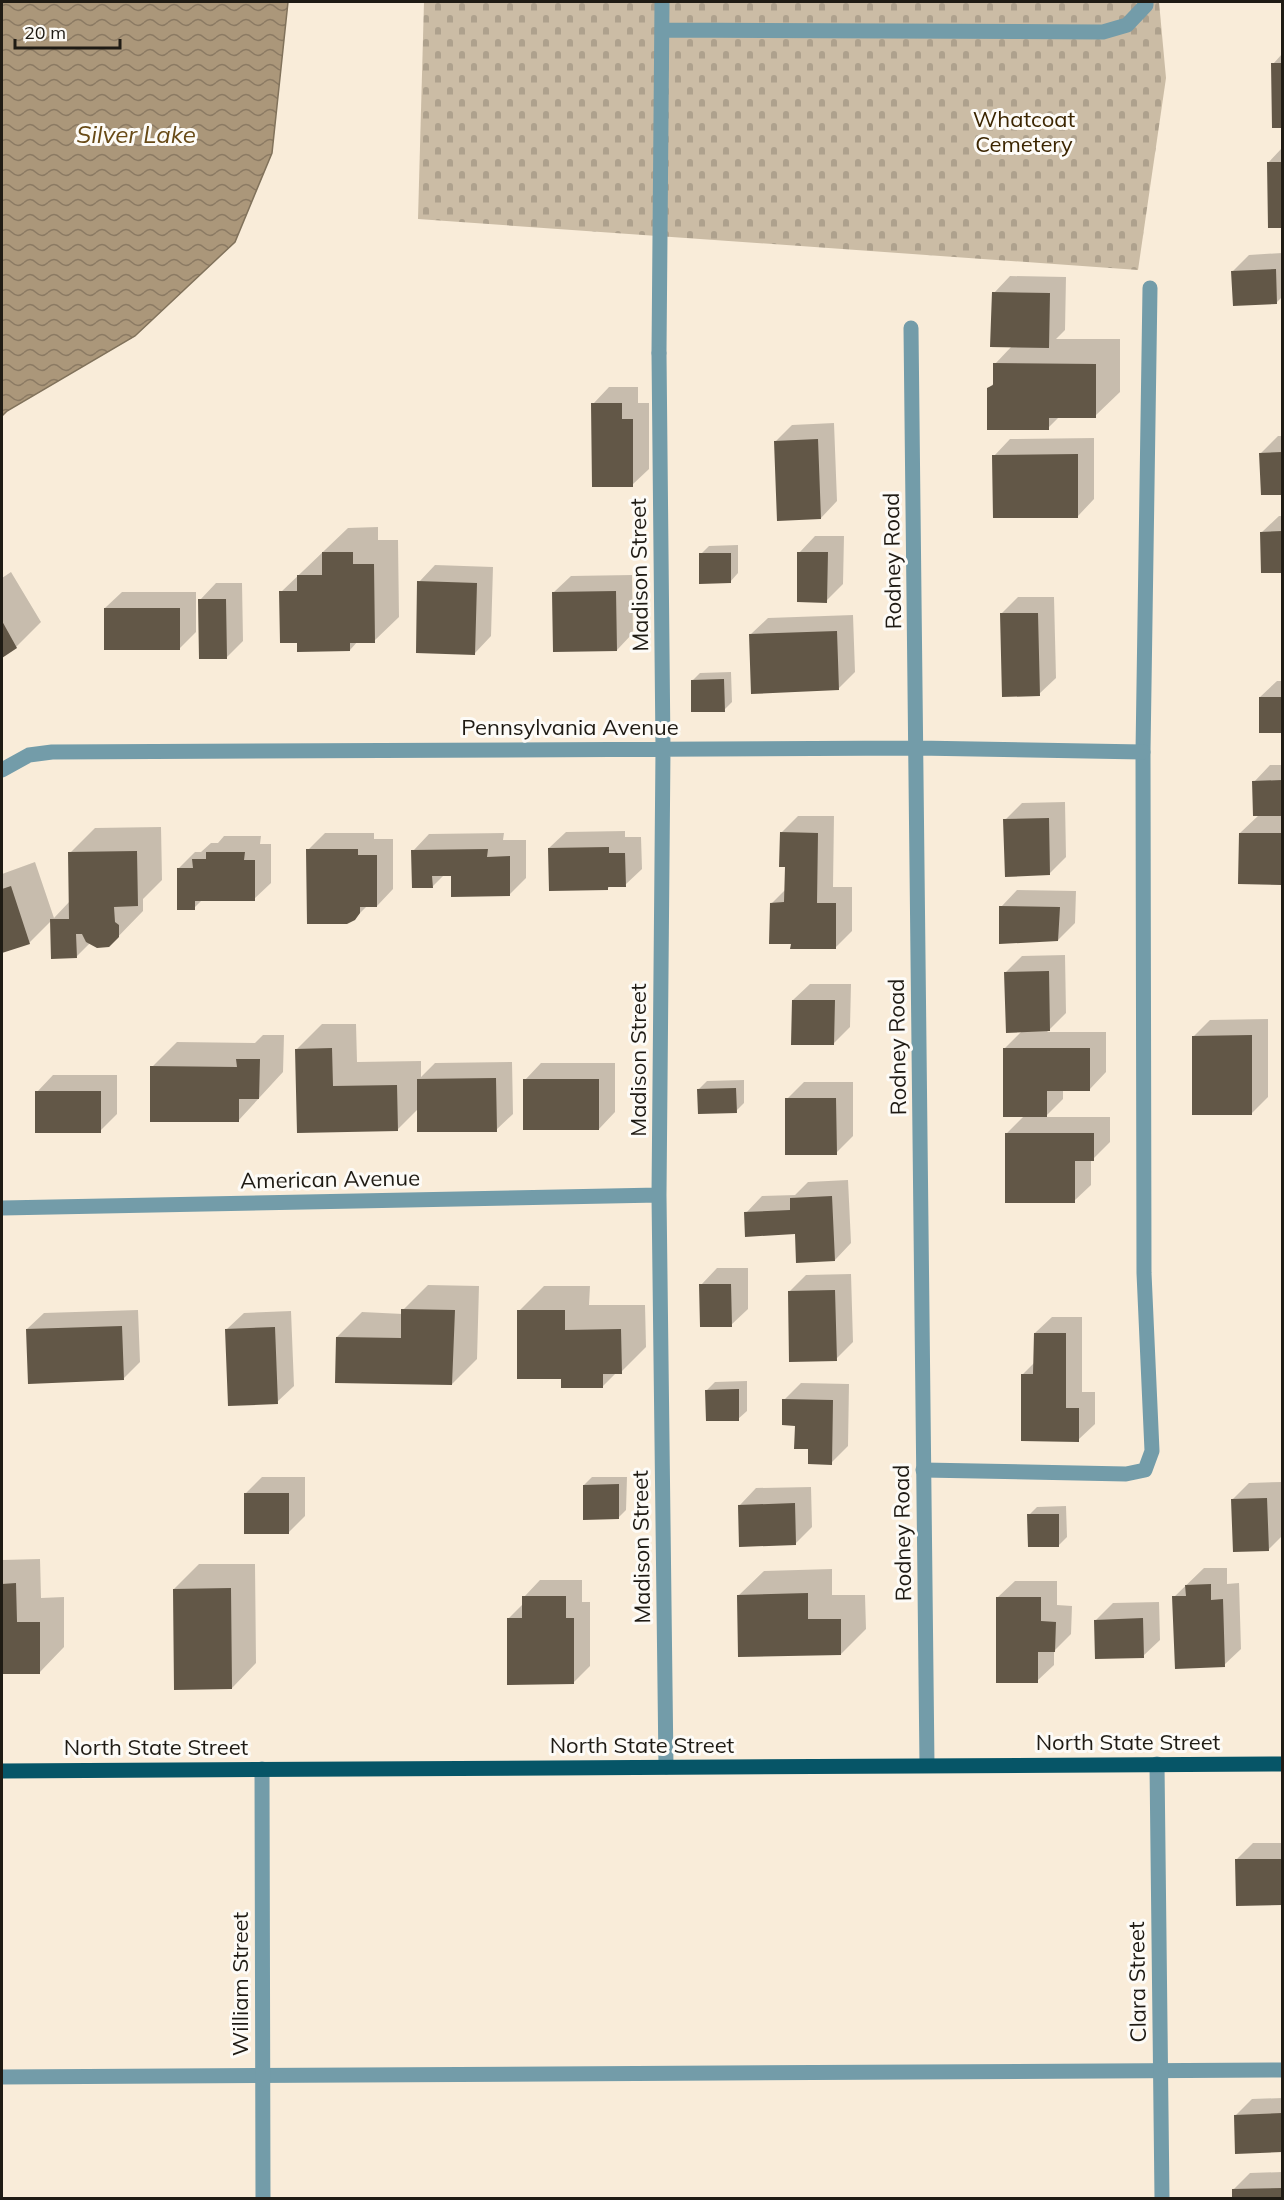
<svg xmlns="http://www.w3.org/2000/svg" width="1284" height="2200" font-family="Mulish,sans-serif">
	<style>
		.cemetery { fill: url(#cemetery-stones) }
		.water { fill: url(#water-waves); stroke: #81725b; stroke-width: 1.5 }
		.shadow { fill: #0003 }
		.building { fill: #625747 }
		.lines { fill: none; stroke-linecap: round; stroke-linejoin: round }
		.lane { stroke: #739ca9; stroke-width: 15 }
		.street { stroke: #739ca9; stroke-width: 15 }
		.primary { stroke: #065567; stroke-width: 15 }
		.labels { text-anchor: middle; stroke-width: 6; stroke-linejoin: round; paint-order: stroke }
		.park-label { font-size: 22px; fill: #3b2500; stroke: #fdfbf7 }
		.street-label { font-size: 22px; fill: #1f1b14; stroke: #fdfbf7 }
		.water-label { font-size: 24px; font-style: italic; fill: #684a16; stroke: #fdfbf7 }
	</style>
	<defs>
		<pattern id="cemetery-stones" width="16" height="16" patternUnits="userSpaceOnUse" patternTransform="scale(1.5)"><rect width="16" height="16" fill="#cbbca5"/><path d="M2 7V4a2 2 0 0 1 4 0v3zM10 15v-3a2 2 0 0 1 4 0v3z" fill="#aea18d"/></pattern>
		<pattern id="water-waves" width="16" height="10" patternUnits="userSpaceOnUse" patternTransform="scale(1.5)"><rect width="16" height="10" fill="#ab977a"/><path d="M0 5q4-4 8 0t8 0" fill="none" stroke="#8b7a63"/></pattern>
	</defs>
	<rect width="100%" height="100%" fill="#f9ecd9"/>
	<!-- cemetery -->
	<path class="cemetery" d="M424,2H1159L1166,78L1138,270L418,219Z"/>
	<!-- water -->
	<path class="water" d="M2,2H288L272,153L235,242L135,336L7,411L2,416Z"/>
	<!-- shadow -->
	<path class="shadow" d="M1282,54V126H1273V64Z
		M1282,148V226H1270L1268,163Z
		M1282,253V297L1276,303L1233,271L1249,255Z
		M1010,276L1066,277L1065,330L1056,339H1120V392L1095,416H1060L1048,428L989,388L994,383L995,364L1012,346L994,293Z
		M609,387H638V403H649V469L632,485L593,404Z
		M834,423L837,501L821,518L775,442L792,425Z
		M1278,436H1282V493H1262L1261,453Z
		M1094,438V499L1078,516L994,456L1010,439Z
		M1279,516H1282V571L1263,572L1262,532Z
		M378,527V540H398L399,617L374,641H358L350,650L299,641L281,592L348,528Z
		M815,536H844L843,584L826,601L799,553Z
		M738,545V573L730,582L701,554L709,546Z
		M435,565L493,567L491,636L475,653L419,582Z
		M11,572L41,622L16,647L2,656V578Z
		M632,575L633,633L617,650L554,592L571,576Z
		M216,583H242L243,641L227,657L200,600Z
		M122,592H196V632L179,649L105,608Z
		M1018,597H1054L1056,678L1039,694L1001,614Z
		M853,615L855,672L838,689L751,634L768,618Z
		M731,672L732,702L724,710L692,681L700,673Z
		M1277,681H1282V731L1260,732V697Z
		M1270,765H1282V883H1239L1240,833L1259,815L1254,782Z
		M1065,802L1066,857L1049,874L1005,820L1022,803Z
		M798,816H834L833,887H852V931L835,948L772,903L786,889V865L781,833Z
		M161,827L162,880L143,899V911L109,946L90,943L76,957L51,921L29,943L2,952V874L35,862L54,918L70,901V853L95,828Z
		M625,831V837H641L642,869L625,885H611L607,889L549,848L566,832Z
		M325,833H374V839H393V889L377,906H367L354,919L308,850Z
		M504,833L503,840H526V878L510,894L452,874L444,875L432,887L413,851L429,834Z
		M224,836H261L260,844H271V883L254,899H203L194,908L178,869L195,852H201L211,843H218Z
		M1017,890L1076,891L1075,923L1058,940L1001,907Z
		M1065,955L1066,1013L1047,1032H1106V1072L1090,1089H1063V1099L1045,1117H1110V1142L1093,1159H1091V1185L1074,1201L1007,1133L1025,1115L1004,1049L1023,1030L1005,973L1022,956Z
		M810,984H851L850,1027L833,1044L793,1000Z
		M1268,1019V1097L1251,1114L1193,1037L1210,1020Z
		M322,1024H356L357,1062L421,1061V1077L435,1063L512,1062L513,1114L496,1130L419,1108L397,1130L298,1132L297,1049Z
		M263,1035H284L283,1072L238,1121L152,1067L177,1042L255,1043Z
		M541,1063H615V1112L599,1129L525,1080Z
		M53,1075H117V1114L100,1131L37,1092Z
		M744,1080V1103L736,1111L699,1089L707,1081Z
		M804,1082H853V1136L836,1153L787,1099Z
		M848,1180L851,1243L835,1260L796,1233L746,1213L762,1196L795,1195L808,1182Z
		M717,1268H748V1309L731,1325L701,1285Z
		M851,1274L853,1342L836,1359L789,1292L806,1275Z
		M428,1285L479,1286L477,1359L452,1384L337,1337L362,1312L403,1314V1310Z
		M544,1286H590L589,1305H645L646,1347L621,1372H617L603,1386L563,1378L519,1311Z
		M138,1310L140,1362L123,1379L27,1329L44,1313Z
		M291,1311L294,1386L277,1402L227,1329L244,1313Z
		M1052,1317H1082V1392H1095V1424L1078,1440L1022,1375L1035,1362V1333Z
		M747,1381V1411L738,1419L707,1390L715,1382Z
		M801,1383L849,1384L848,1446L831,1463L810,1448L784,1400Z
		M262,1477H305V1516L288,1533L246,1493Z
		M592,1477H627L626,1510L618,1518L584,1485Z
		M1282,1482V1536L1268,1550L1233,1499L1249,1483Z
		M811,1487L812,1527L795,1544L740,1505L756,1488Z
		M1066,1506L1067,1537L1059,1545L1029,1515L1037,1507Z
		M40,1559L41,1598L64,1597V1647L40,1672L2,1673V1560Z
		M199,1564H255L256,1663L232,1688L174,1589Z
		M1204,1568H1227V1584L1239,1583L1241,1649L1224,1665L1174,1597Z
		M832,1569V1595H865L866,1629L841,1654L739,1595L764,1571Z
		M540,1580H582V1602H590V1666L574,1682L508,1619L524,1603V1597Z
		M1015,1581H1057V1605L1072,1606L1071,1634L1054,1651V1665L1037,1681L998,1597Z
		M1159,1602L1160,1640L1143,1656L1096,1620L1113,1603Z
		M1253,1843H1282V1904H1237V1859Z
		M1282,2098V2151L1236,2152L1235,2116L1252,2099Z
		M1282,2172V2198H1234V2189L1250,2173Z"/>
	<!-- building -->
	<path class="building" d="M1271,63H1282V128H1272Z
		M1267,162H1282V228H1268Z
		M1276,269L1277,304L1233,306L1231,271Z
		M992,292L1050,293L1049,348L990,347Z
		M993,363L1096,364V418H1049V430H987V388L993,385Z
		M591,403H622V419H633V487H592Z
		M818,439L821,519L777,521L774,441Z
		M1282,452V495H1261L1259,453Z
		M1078,454V518H993L992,455Z
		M1282,531V573H1261L1260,532Z
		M322,552H353V564H374L375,643H350V651L297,652V643H280L279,591H297V575H322Z
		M797,552H828L827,603L797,602Z
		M699,553H731V583L699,584Z
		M417,581L477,583L475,655L416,653Z
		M616,591L617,651L553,652L552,592Z
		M198,599H226L227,659H199Z
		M104,608H180V650H104Z
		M1000,613H1038L1040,696L1002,697Z
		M2,621L17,648L2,658Z
		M837,631L839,690L751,694L749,634Z
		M724,679L725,712H691V680Z
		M1259,697H1282V733H1259Z
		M1282,780V816H1253L1252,781Z
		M1049,818L1050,875L1005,877L1003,819Z
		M780,832L818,833L817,903H836V949H790L791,944H769L770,903L784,902L785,867H779Z
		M1239,833H1282V885L1238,884Z
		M609,847V853H625L626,887H608V890L549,891L548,848Z
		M306,849H358V855H377V907H360V913L355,920L347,924H307Z
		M488,849L487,857L510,856V896L451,897V876H432L433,888H412L411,850Z
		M137,851L138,906L114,907L115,922L119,925V937L109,947L97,948L86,942L82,934H76L77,958L51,959L50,919H69L68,852Z
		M206,852H245L244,860H255V901H195V910H177V868H193L192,859H206Z
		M11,886L30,944L2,953V889Z
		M999,906L1060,907L1058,941L999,944Z
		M1049,971L1050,1031L1006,1033L1004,972Z
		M792,1000H835L834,1045H791Z
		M1252,1035V1115H1192V1036Z
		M332,1048L333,1086L397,1085L398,1131L297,1133L295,1049Z
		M1003,1048H1090V1091H1047V1117H1003Z
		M236,1059H260L259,1099H239V1122H150V1066L237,1067Z
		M496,1078L497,1132H417V1079Z
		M523,1079H599V1130H523Z
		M736,1088L737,1113L698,1114L697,1089Z
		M35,1091H101V1133H35Z
		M785,1098H836L837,1155H785Z
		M1005,1133H1094V1161H1075V1203H1005Z
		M832,1196L835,1261L796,1263L795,1234L745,1237L744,1212L790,1210V1198Z
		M699,1284H731L732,1327H700Z
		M835,1290L837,1361L789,1362L788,1291Z
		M401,1309L455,1310L452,1385L335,1383L336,1337L401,1338Z
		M517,1310H565V1330L621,1329L622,1374H603V1388H561V1379H517Z
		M122,1326L124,1380L28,1384L26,1329Z
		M275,1327L278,1404L228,1406L225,1329Z
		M1034,1333H1066V1408H1079V1442L1021,1441V1374H1033Z
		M739,1389V1421H706L705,1390Z
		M782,1399L833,1400L832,1465L808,1464V1449H794L795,1426L782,1425Z
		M619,1484V1519L583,1520V1485Z
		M244,1493H289V1534H244Z
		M1267,1498L1269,1551L1233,1552L1231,1499Z
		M795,1503L796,1545L739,1547L738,1505Z
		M1027,1514H1059V1547H1028Z
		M16,1583L17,1622H40V1674H2V1584Z
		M1211,1584V1600L1223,1599L1225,1667L1175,1669L1172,1596H1186L1185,1585Z
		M231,1588L232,1689L174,1690L173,1589Z
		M808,1593V1619H841V1655L738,1657L737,1595Z
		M522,1596H566V1618H574V1684L507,1685V1618H522Z
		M996,1597H1041V1621L1056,1622L1055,1652H1038V1683H996Z
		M1143,1618L1144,1658L1095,1659L1094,1620Z
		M1235,1859H1282V1905L1236,1906Z
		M1282,2113V2152L1235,2154L1234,2115Z
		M1282,2188V2198H1232V2189Z"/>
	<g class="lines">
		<!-- lane -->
		<path class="lane" d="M662,30L1103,32L1127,25L1146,5V2
			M659,353L662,2
			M923,1470L1126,1474L1145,1470L1152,1451L1144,1273L1143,752L1150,288
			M2,2077L1282,2070"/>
		<!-- street -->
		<path class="street" d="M911,328L927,1765
			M659,353L663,749L659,1195L666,1767
			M2,770L29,755L52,752L917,748L1143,752
			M2,1208L659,1195
			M1157,1764L1162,2198
			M262,1769L263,2198"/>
		<!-- primary -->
		<path class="primary" d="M2,1771L1282,1764"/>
	</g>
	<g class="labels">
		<!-- park labels -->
		<g class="park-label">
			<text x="1024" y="127">Whatcoat<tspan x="1024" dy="25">Cemetery</tspan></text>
		</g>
		<!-- street labels -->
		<g class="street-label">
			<text transform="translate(892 561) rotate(-91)" y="8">Rodney Road</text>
			<text transform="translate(639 575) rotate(-91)" y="8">Madison Street</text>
			<text x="570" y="735">Pennsylvania Avenue</text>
			<text transform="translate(897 1047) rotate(-91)" y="8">Rodney Road</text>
			<text transform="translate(638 1060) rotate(-90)" y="8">Madison Street</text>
			<text transform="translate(330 1179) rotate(-1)" y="8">American Avenue</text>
			<text transform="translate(902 1533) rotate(-91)" y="8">Rodney Road</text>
			<text transform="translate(641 1547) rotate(-91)" y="8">Madison Street</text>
			<text x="1128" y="1750">North State Street</text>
			<text x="642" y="1753">North State Street</text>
			<text x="156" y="1755">North State Street</text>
			<text transform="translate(1137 1982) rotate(-91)" y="8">Clara Street</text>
			<text transform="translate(240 1984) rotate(-90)" y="8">William Street</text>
		</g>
		<!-- water labels -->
		<g class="water-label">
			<text x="136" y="143">Silver Lake</text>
		</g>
	</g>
	<!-- border -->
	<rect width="1284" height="2200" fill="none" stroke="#1f1b14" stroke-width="6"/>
	<!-- scale -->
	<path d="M15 39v9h105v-9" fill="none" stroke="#1f1b14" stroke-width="3"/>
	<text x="24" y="39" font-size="18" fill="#1f1b14" stroke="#fdfbf7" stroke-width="4.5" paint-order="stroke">20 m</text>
</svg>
